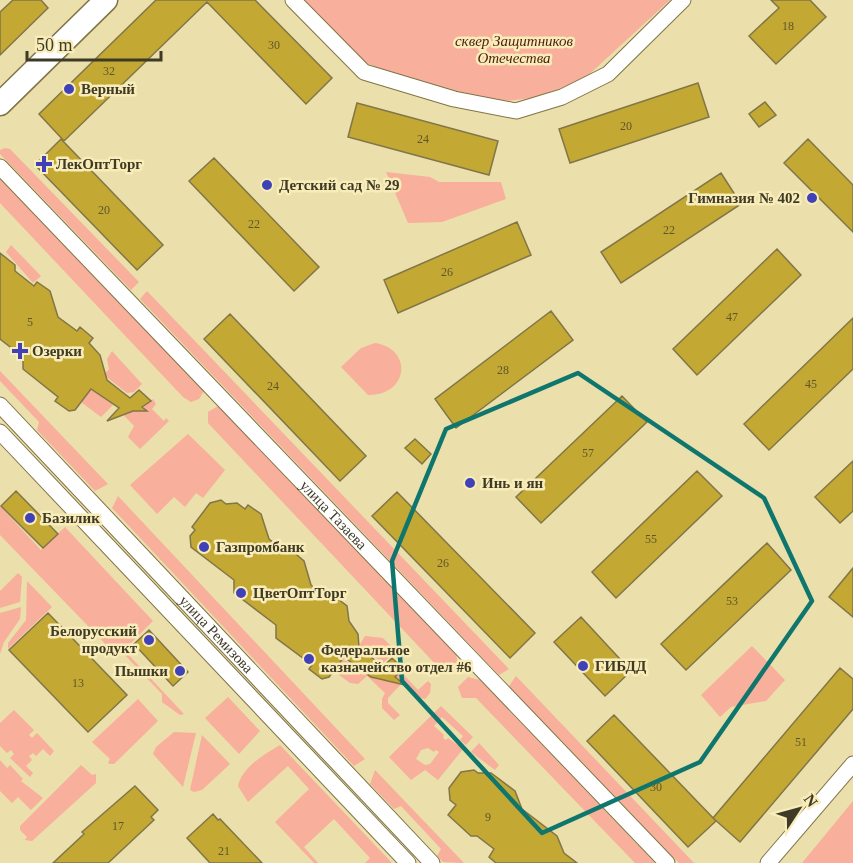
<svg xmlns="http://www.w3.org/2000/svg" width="853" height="863" font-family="Georgia,serif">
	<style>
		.green { fill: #f8af9b; fill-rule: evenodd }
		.building { fill: #c3a834; stroke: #817647; stroke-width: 1.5 }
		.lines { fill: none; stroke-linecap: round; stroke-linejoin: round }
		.street-casing { stroke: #7f7445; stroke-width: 17 }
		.secondary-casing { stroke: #7f7445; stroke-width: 25 }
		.street { stroke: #fff; stroke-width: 15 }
		.secondary { stroke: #fff; stroke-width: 22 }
		.marked { fill: none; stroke: #0f766e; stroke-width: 4.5; stroke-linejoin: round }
		.poi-dot { fill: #4041b6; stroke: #f8ecb9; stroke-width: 2 }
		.labels { text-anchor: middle; stroke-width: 5; stroke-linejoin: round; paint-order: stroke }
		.number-label { font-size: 12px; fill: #60562a }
		.park-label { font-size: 15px; font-style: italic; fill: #4e1c0f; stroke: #f8ecb9 }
		.poi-label { font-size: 15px; font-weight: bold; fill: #3f3a26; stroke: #f8ecb9; text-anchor: start }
		.street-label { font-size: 15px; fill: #3f3a26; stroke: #f8ecb9 }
	</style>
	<rect width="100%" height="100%" fill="#ebdfac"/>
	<!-- green -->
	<path class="green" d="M304,0H670L583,80L533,98L496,102L389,73L367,63L350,49Z
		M5,148L10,149L139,282L131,290L0,154V150Z
		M386,172L430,177L439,182H501L506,199L442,222L408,223Z
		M0,179L204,391L199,399L191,402L183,397L0,203Z
		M11,245L41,276L33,283L6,252Z
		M147,291L509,669L499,675L140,299Z
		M375,343C414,349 408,396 368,395L341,367L361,348Z
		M112,351L142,384L134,392L127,393L104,375L109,369L107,359Z
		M0,371L108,484L95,491L37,430L39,422L0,381Z
		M91,389L113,405L101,417L81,402Z
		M153,399L156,404L152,409L164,421L166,418L169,421L140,449L128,437L134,426L117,408C133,412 141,411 153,399Z
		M218,406L456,655L458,663L454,669L448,672L440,669L208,423V412Z
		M188,434L225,470L203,498L196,493L185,507L174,497L157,514L130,485Z
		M118,496L365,759L354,766L112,508Z
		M0,506L41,550L65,527L153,621L124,650L184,714L180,715L162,702V694L122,652L118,657L0,535Z
		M18,573L22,577L20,602L0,608V591Z
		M27,581L52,607L8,649V643L26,620Z
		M21,607L20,619L4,642L0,654V613Z
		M365,636L383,638L396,651L383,663L359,646Z
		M752,646L785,680L766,701L731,707L720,717L701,695Z
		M343,660C364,664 376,695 401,672L418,690L428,681L431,684L430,693L425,699L420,698L403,682L388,698V703L400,715L394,720L382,708V699L385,693L367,676L358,684L350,683L335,672Z
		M516,676L694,863H679L509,686Z
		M468,677L480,680L655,863H635L476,698H462L458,687Z
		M228,697L260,731L239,754L205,718Z
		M138,699L158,721L114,764H110L108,763L110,759L92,742Z
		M441,706L473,737L466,745L460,740L463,736L442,717L434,726L444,735L443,738L446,740L448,738L463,749L438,780L425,770L411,780L389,757ZM428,748L434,752L436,750L439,752L430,764L425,765L416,759L421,750Z
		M14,710L34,730L29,735L32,738L37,733L54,751L50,756L43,749L36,756L33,753L29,756L32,760L26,766L33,773L30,777L10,758L14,754L11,750L7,753L0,746V723Z
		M174,732L196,733L183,787L153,754L156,747Z
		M202,735L230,764L202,790L194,792L190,790Z
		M479,743L499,765L495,770L471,752Z
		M280,745L392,863H365L370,858L334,819L304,847L318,863H314L275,822L309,789L288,766L248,802L238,786C242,767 265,754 280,745Z
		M0,760L7,768L10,765L23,779L21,781L43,798L31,810L18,797L12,803L0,791Z
		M81,765L92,775L96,774V783L32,841L25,840L27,837L20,830V826Z
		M375,770L464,863L443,862L437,856L441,849L401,806L394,809L370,784Z
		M853,801V863H802Z"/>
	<!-- building -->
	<path class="building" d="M13,0H41L48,8L0,55V12Z
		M156,0H255L332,78L306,104L207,2L64,141L39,114Z
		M771,0H810L826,17L776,64L749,36L779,8Z
		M698,83L709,117L570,163L559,129Z
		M765,102L776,115L759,127L749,114Z
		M357,103L498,141L489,175L348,137Z
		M61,139L163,245L137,270L35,165Z
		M808,139L853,185V232L784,163Z
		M214,158L319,267L294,291L189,181Z
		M721,173L741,204L621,283L601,252Z
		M517,222L531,255L398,313L384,280Z
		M777,249L801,275L697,375L673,349Z
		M0,253L15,265V271L34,286L37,282L50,291L58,317L77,331L80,327L93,338L89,343L100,355L107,380L130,398L139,390L151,401L142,407L147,411H133L107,421L119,408L91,389L75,410L69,411L55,401L58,397L23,369V357L0,339Z
		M551,311L573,340L456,428L435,399Z
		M230,314L366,456L340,481L204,339Z
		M853,318V369L769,450L744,424Z
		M622,396L647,422L541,523L516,497Z
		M415,439L431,454L422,464L405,448Z
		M853,461V511L840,523L815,497Z
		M697,471L722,496L616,598L592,572Z
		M16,491L58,534L43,548L1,506Z
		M397,492L535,633L510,658L372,516Z
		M221,500L226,504L237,503L245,509L248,505L261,514L269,539L288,554L291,550L304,561L311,585L330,600L334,596L347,606L349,621L358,634L359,647L383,667L392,658L403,669L395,677L405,685L371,677L344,657L329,677L322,679L309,669L312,665L276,638V625L234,593V580L191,547L190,536L195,530L192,527L210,503Z
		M767,543L791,570L686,670L661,644Z
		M853,568V617L829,597Z
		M48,613L127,695L88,732L9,650Z
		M581,617L631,671L605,696L554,642Z
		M149,630L188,672L173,686L134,644Z
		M840,668L853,679V709L740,842L713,818Z
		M614,715L716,821L688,847L587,741Z
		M474,770L478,773H491L515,791L522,809L557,836L564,853L577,863H496L489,857L494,849L477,836H471L448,815L456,805L450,800L449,788L461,772Z
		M135,786L158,810L151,817L154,820L108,863H53L84,834L82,832Z
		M213,814L218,820L220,819L262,863H210L187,838Z"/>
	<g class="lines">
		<!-- street casing -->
		<g class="street-casing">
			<g id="street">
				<path d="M293,0L364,72L454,99L516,111L562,97L608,74L683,0"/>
				<path id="s1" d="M0,167L667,863"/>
				<path id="s2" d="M0,405L432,863"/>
				<path d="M0,432L408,863"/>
				<path d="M768,863L853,764"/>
			</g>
		</g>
		<!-- secondary casing -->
		<g class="secondary-casing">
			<path id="secondary" d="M0,104L106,0"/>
		</g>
		<!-- street -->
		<use href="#street" class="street"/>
		<!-- secondary -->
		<use href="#secondary" class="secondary"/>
	</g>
	<!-- marked area -->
	<path class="marked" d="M578,373L764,498L812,601L700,762L542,833L402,681L392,561L446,429Z"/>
	<!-- markers -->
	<g class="poi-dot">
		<circle cx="69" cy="89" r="6"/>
		<path d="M41 155h6v6h6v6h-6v6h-6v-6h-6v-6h6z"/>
		<circle cx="267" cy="185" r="6"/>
		<circle cx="812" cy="198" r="6"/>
		<path d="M17 342h6v6h6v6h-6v6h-6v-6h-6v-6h6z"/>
		<circle cx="470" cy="483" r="6"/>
		<circle cx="30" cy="518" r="6"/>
		<circle cx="204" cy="547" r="6"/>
		<circle cx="241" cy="593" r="6"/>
		<circle cx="149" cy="640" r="6"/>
		<circle cx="309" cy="659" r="6"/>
		<circle cx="583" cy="666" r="6"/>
		<circle cx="180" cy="671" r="6"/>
	</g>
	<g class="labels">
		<!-- number labels -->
		<g class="number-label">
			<text x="788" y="30">18</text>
			<text x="274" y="49">30</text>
			<text x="109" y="75">32</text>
			<text x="626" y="130">20</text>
			<text x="423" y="143">24</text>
			<text x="104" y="214">20</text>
			<text x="254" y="228">22</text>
			<text x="669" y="234">22</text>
			<text x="447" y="276">26</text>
			<text x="732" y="321">47</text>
			<text x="30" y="326">5</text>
			<text x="503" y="374">28</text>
			<text x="811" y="388">45</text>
			<text x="273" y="390">24</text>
			<text x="588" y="457">57</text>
			<text x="651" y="543">55</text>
			<text x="443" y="567">26</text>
			<text x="732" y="605">53</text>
			<text x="78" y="687">13</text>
			<text x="801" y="746">51</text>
			<text x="656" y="791">30</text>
			<text x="488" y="821">9</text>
			<text x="118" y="830">17</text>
			<text x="224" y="855">21</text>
		</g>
		<!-- park labels -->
		<g class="park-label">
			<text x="514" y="46">сквер Защитников<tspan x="514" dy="17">Отечества</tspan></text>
		</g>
		<!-- poi labels -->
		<g class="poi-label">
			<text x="81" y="94">Верный</text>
			<text x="56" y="169">ЛекОптТорг</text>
			<text x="279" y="190">Детский сад № 29</text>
			<text x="800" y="203" text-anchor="end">Гимназия № 402</text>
			<text x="32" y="356">Озерки</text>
			<text x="482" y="488">Инь и ян</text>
			<text x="42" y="523">Базилик</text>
			<text x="216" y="552">Газпромбанк</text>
			<text x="253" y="598">ЦветОптТорг</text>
			<text x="137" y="636" text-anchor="end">Белорусский<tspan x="137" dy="17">продукт</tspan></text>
			<text x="321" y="655">Федеральное<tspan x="321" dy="17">казначейство отдел #6</tspan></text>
			<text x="595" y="671">ГИБДД</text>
			<text x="168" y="676" text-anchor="end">Пышки</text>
		</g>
		<!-- street labels -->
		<g class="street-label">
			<text dy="5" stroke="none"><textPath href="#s1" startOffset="482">улица Тазаева</textPath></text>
			<text dy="5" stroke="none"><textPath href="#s2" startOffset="315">улица Ремизова</textPath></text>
		</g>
	</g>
	<!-- north arrow -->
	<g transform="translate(799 809) rotate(54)" stroke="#f8ecb9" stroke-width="4.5" paint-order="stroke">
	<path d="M0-4.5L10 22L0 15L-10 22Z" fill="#3f3a26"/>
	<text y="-9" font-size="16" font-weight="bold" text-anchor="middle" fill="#3f3a26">N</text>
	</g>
	<!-- scale -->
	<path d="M27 51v9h134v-9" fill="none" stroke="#3f3a26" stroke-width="3"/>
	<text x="36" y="51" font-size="18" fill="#3f3a26" stroke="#f8ecb9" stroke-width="4.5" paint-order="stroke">50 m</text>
</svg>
